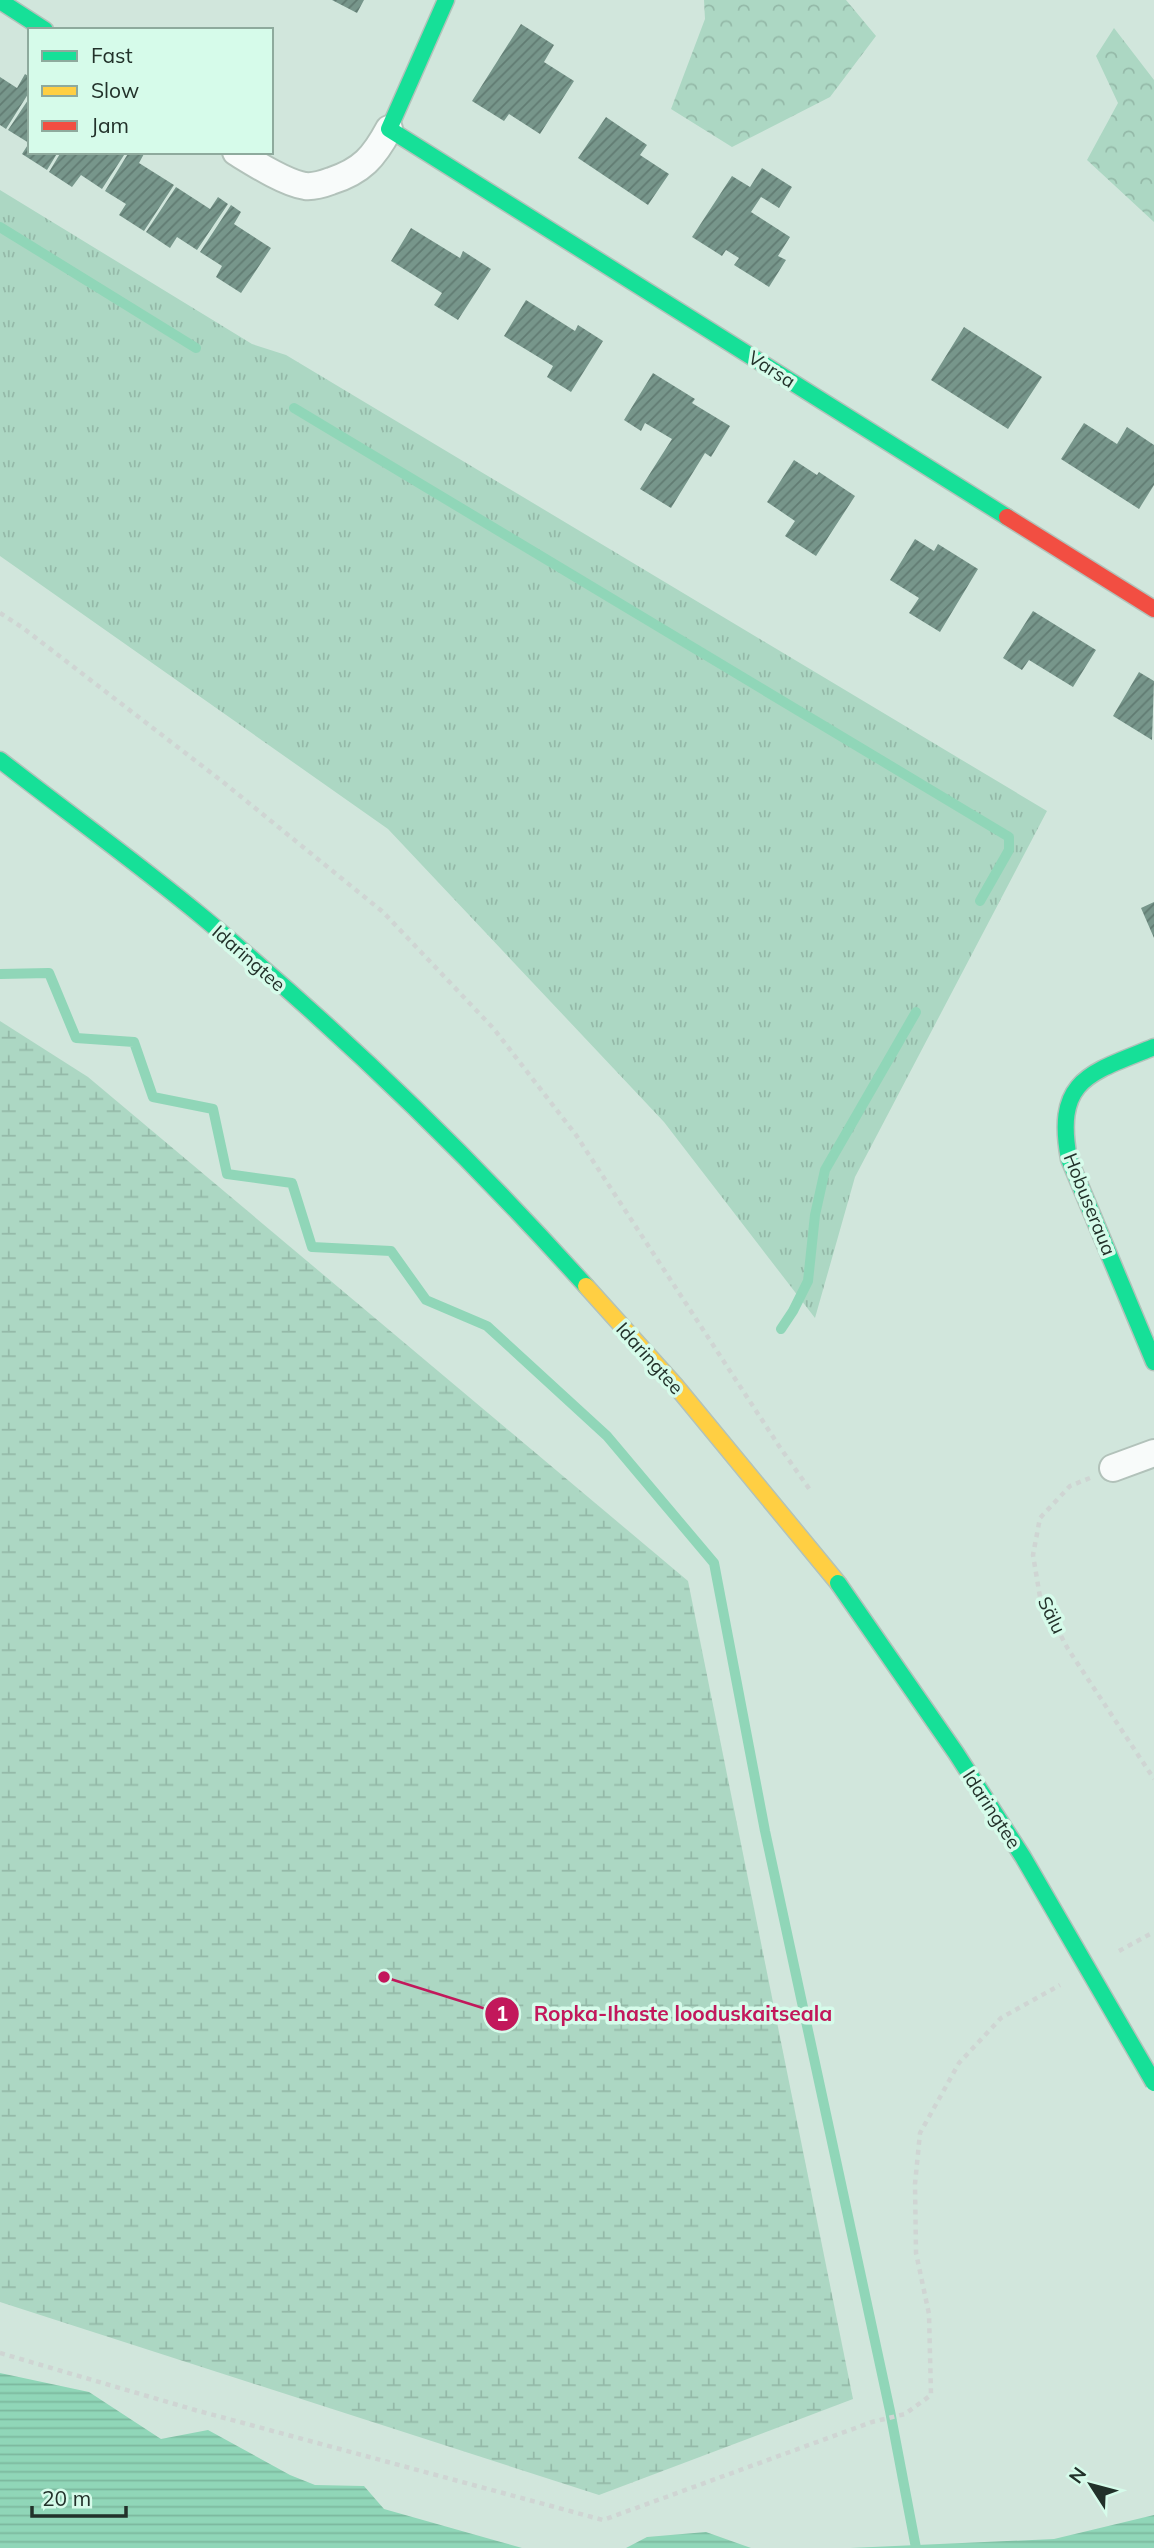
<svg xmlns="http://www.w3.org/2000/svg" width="1154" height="2548" font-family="Mulish,sans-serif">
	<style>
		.grass { fill: url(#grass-tufts) }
		.forest { fill: url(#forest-crowns) }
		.wetland { fill: url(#wetland-marsh) }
		.water { fill: url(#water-rules) }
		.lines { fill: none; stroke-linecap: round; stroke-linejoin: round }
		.stream { stroke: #90d6b8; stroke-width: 10 }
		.building { fill: url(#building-hatch) }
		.street-casing { stroke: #b2c2ba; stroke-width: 30 }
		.fast-casing { stroke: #b2c2ba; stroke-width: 19 }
		.slow-casing { stroke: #b2c2ba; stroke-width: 19 }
		.jam-casing { stroke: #b2c2ba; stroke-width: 19 }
		.path { stroke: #cfd5d3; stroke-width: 4.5; stroke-dasharray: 5 5; stroke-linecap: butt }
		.street { stroke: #f8fbfa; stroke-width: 26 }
		.fast { stroke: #16e098; stroke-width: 16 }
		.slow { stroke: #ffcf43; stroke-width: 16 }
		.jam { stroke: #f24e42; stroke-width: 16 }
		.fast-bridge-casing { stroke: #b2c2ba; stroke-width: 19; stroke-linecap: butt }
		.fast-bridge { stroke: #16e098; stroke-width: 16 }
		.labels { text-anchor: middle; stroke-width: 7; stroke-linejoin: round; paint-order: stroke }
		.street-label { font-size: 19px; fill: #22312a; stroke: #d6fbea }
		.leader { fill: none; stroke: #c2185b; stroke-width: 2.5 }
		.callout-dot { fill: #c2185b; stroke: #d6fbea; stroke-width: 2.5 }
		.mark-label { font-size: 21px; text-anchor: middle; font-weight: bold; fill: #fff }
		.callout-label { font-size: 21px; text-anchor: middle; font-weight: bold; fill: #c2185b; stroke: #d6fbea; stroke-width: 7; stroke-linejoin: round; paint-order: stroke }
	</style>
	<defs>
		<pattern id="grass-tufts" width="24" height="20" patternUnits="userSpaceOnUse" patternTransform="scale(1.75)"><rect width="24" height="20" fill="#acd7c3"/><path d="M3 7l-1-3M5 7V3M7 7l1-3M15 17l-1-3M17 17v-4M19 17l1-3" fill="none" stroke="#94b9a8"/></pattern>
		<pattern id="forest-crowns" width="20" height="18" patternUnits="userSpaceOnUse" patternTransform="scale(1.75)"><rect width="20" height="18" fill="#acd7c3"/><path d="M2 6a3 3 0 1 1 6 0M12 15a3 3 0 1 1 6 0" fill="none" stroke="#94b9a8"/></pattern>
		<pattern id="wetland-marsh" width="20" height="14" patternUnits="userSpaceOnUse" patternTransform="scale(1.75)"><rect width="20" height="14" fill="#acd7c3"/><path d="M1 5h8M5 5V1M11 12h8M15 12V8" fill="none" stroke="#94b9a8"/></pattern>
		<pattern id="water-rules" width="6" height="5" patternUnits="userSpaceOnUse" patternTransform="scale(1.75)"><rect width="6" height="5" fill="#90d6b8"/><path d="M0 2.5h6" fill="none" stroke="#7cb89e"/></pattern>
		<pattern id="building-hatch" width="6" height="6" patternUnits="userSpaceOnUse" patternTransform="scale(1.75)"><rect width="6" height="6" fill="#77968b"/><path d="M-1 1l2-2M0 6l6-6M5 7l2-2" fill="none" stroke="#617b72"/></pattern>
	</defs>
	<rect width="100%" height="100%" fill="#d1e6dc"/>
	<!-- grass -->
	<path class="grass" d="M0,190L252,344L286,355L1047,811L855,1177L815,1318L664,1122L388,829L0,556Z"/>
	<!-- forest -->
	<path class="forest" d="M704,0H846L876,36L830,97L732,147L671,109L705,19Z
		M1114,28L1154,80V222L1087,160L1118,103L1096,56Z"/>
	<!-- wetland -->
	<path class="wetland" d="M0,1021L88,1077L688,1581L853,2399L599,2495L0,2302Z"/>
	<!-- water -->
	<path class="water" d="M0,2373L89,2392L161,2439L208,2430L290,2475L315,2485L364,2486L384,2509L522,2548H0Z
		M1154,2515V2548H850L1054,2539Z
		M706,2532L751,2548H626L647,2537Z"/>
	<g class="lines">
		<!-- stream -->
		<path class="stream" d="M0,227L196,348
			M294,408L1009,837V850L980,901
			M0,974L49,973L76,1038L134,1042L153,1097L213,1109L227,1174L292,1183L312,1247L391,1251L426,1300L487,1326L607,1436L714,1563L765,1831L890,2411L916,2548
			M781,1329L793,1311L808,1281L815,1215L825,1170L916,1012"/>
	</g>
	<!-- building -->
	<path class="building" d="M332,0H364L357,13Z
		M521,24L554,45L544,62L574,81L540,134L509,114L504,121L472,101Z
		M25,74L30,77V91L6,129L0,125V77L17,88Z
		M30,97V152H58L47,170L22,154L29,143L8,130Z
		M606,117L647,145L640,155L669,174L648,205L578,158Z
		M61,152H126L102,189L81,175L72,187L49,172Z
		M129,152H145L139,163L174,185L144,231L119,215L126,204L105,191Z
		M762,168L792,187L779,208L761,197L751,212L790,237L778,256L786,260L769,287L734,265L739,258L726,250L722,256L692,237L732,176L750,187Z
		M176,187L210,209L218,197L228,204L197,250L177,237L170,248L146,232Z
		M231,205L241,212L234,224L271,248L241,293L216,277L222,266L200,252Z
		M411,228L460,258L463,251L491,269L458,320L434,305L442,293L391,261Z
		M526,300L575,331L578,325L603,341L571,392L547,377L553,366L504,336Z
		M964,327L1042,377L1008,429L931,380Z
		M653,373L695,399L692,403L730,426L711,457L705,453L671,508L640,489L672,439L645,423L641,431L624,420Z
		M1084,423L1117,444L1127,427L1154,445V485L1139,509L1061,459Z
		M794,460L817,475L819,472L855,496L816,556L785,536L795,521L767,502Z
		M915,539L934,551L938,544L978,569L940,632L909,613L919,598L890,580Z
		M1033,611L1096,650L1073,687L1029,660L1022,670L1003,658Z
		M1139,672L1154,681L1152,740L1113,716Z
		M1154,902V938L1141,908Z"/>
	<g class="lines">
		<!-- street casing -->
		<g class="street-casing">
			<path id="street" d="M236,152C254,163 285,183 305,186C314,187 323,184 331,181C362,171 374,157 389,129
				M1113,1468L1154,1453"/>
		</g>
		<!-- fast casing -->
		<g class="fast-casing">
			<path id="fast" d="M446,0L389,129L1007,517
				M0,1L45,30
				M0,760C68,813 139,864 205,919C341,1032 468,1155 586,1286
				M1154,1047C1091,1073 1054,1078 1069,1159L1154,1362"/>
		</g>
		<!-- slow casing -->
		<g class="slow-casing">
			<path id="slow" d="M586,1286L675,1385L838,1583"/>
		</g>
		<!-- jam casing -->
		<g class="jam-casing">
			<path id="jam" d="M1007,517L1154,609"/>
		</g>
		<!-- path -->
		<path class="path" d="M0,613L23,628L223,782L383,912L494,1029L576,1135L779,1446L810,1490
			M1090,1478L1070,1486L1040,1518L1033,1555L1040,1597L1068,1649L1154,1779
			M1119,1951L1152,1933
			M0,2353L195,2410L603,2520L872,2422L905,2414L931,2395L929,2314L916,2253L915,2184L920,2133L959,2063L1001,2018L1060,1985"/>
		<!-- street -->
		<use href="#street" class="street"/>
		<!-- fast -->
		<use href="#fast" class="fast"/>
		<!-- slow -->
		<use href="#slow" class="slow"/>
		<!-- jam -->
		<use href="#jam" class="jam"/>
		<!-- fast-bridge casing -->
		<g class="fast-bridge-casing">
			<path id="fast-bridge" d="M838,1583L956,1753L1023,1857L1154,2083"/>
		</g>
		<!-- fast-bridge -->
		<use href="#fast-bridge" class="fast-bridge"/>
	</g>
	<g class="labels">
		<!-- street labels -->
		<g class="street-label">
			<text transform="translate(772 369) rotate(32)" y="7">Varsa</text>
			<text transform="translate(249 958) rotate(41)" y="7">Idaringtee</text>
			<text transform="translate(1090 1204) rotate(68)" y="7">Hobuseraua</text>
			<text transform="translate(650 1358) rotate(48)" y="7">Idaringtee</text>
			<text transform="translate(1052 1615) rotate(64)" y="7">Sälu</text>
			<text transform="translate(992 1809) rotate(57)" y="7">Idaringtee</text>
		</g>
	</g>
	<!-- callouts -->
	<path class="leader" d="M384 1977L502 2014"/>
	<g class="callout-dot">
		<circle cx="384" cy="1977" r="7"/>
		<circle cx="502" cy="2014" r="18"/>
	</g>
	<g class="mark-label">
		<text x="502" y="2021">1</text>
	</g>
	<g class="callout-label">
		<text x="683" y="2021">Ropka-Ihaste looduskaitseala</text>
	</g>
	<!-- legend -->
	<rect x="28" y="28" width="245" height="126" fill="#d6fbea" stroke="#8eaa9d" stroke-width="2"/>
	<rect x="42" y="51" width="35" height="10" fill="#16e098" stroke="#8eaa9d" stroke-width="2"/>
	<text x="91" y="63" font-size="21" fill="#22312a">Fast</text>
	<rect x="42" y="86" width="35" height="10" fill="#ffcf43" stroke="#8eaa9d" stroke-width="2"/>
	<text x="91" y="98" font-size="21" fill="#22312a">Slow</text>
	<rect x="42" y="121" width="35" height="10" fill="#f24e42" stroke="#8eaa9d" stroke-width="2"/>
	<text x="91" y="133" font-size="21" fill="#22312a">Jam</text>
	<!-- north arrow -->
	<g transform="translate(1091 2485) rotate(306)" stroke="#d6fbea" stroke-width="5" paint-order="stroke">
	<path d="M0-5L12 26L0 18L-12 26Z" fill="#22312a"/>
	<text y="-10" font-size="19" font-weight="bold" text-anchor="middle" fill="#22312a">N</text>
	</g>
	<!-- scale -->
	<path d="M32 2506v10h94v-10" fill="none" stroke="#22312a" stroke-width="3.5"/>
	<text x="42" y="2506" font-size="21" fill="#22312a" stroke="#d6fbea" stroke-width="5" paint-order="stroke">20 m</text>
</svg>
